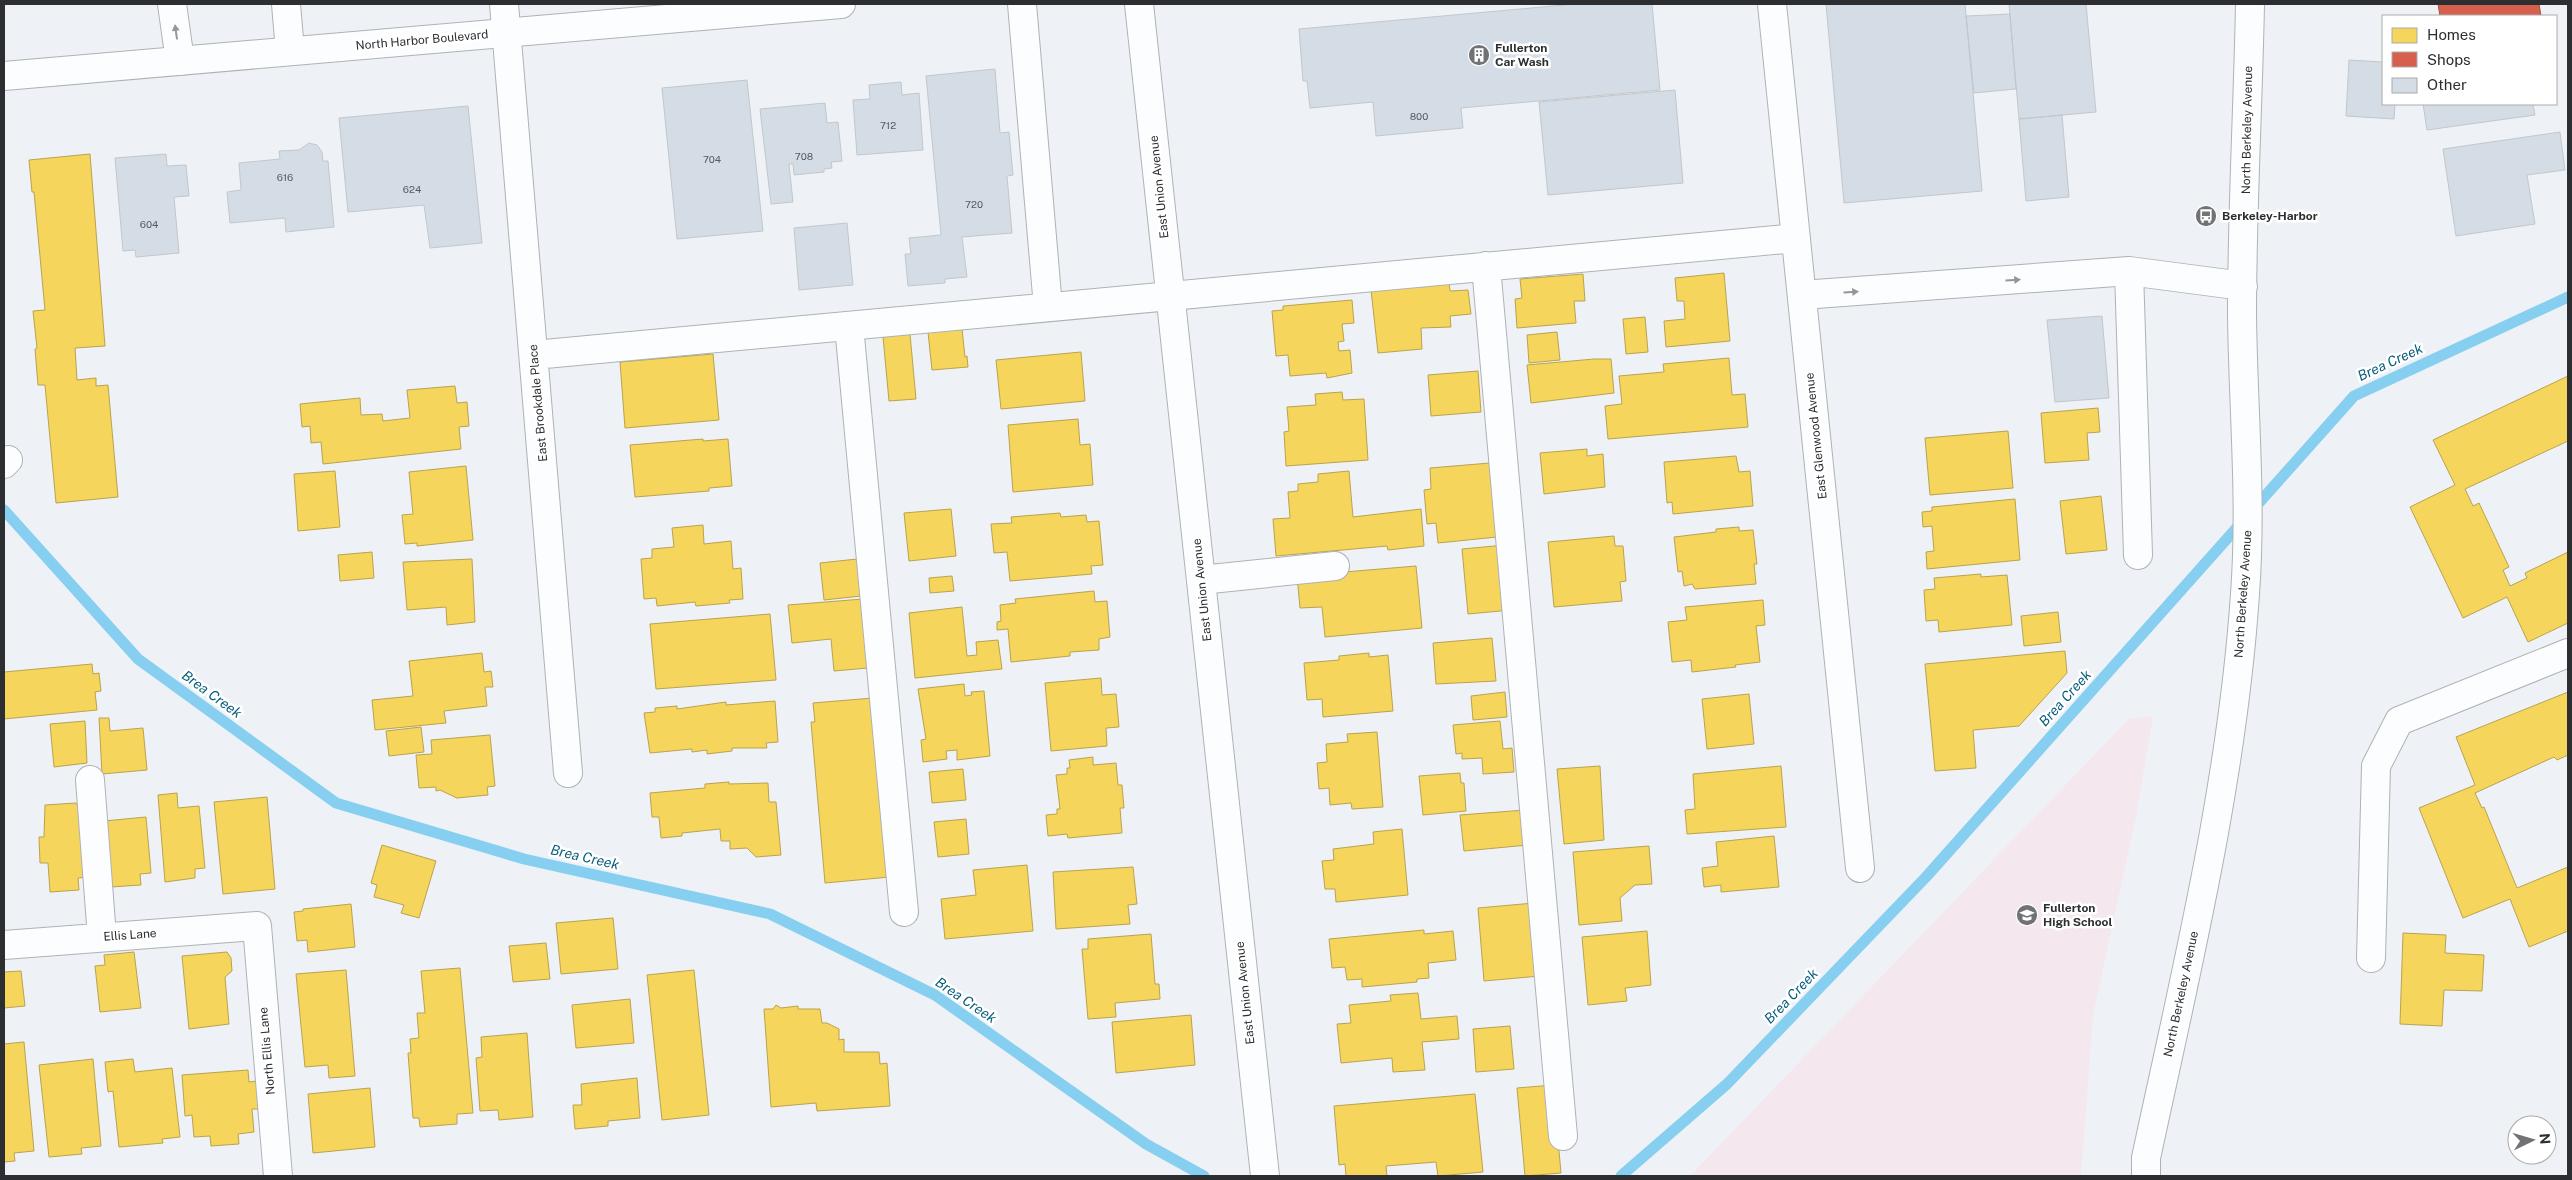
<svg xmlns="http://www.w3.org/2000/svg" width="2572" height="1180" font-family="'Public Sans',sans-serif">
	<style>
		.education { fill: #f4e7ed }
		.homes { fill: #f6d55c; stroke: #b9a34f }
		.shops { fill: #d6604d; stroke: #a35145 }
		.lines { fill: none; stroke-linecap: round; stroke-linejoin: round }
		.stream { stroke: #86cff0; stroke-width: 11 }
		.building { fill: #d4dce5; stroke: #c4c7ca }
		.minor-casing { stroke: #afb2b5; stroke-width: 30 }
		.major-casing { stroke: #afb2b5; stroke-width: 30 }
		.minor { stroke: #fcfdfe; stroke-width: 28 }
		.major { stroke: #fcfdfe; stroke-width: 28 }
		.oneway { fill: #949698 }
		.labels { text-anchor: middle; stroke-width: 5; stroke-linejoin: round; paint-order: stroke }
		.number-label { font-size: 10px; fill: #585b60 }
		.street-label { font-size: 12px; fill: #2c2e31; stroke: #fff }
		.poi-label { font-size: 12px; font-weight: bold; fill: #2c2e31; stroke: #fff; text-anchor: start }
		.water-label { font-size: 14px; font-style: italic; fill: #085e7c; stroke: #fff }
	</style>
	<rect width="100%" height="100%" fill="#eef1f5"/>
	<!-- education -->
	<path class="education" d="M2153,716L2136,816L2093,1015L2081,1176H1690L2129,719Z"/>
	<!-- homes -->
	<path class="homes" d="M90,154L105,346L75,348L77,380L96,378V386L108,385L118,497L56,503L45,385H38L35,349L37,348L33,311L45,310L34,192H32L29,160Z
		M1724,273L1730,341L1666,347L1664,321L1685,319L1684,301H1677L1675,278Z
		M1583,274L1585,301H1574L1576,323L1517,328L1515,299L1522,298L1520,279Z
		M1449,282L1450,291L1468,290L1471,314L1450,316L1451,327L1421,328L1422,349L1378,353L1371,290Z
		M1352,300L1354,323L1342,324L1344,341L1338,342L1339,351L1350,350L1352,373L1327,378L1326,373L1290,376L1288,355L1276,356L1272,311L1283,310V306Z
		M1645,317L1648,352L1626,354L1623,319Z
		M962,329L965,357L967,356L968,367L932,370L928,332Z
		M1557,332L1560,360L1529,363L1527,335Z
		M910,334L916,399L889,401L883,337Z
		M1081,352L1085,401L1001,409L996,360Z
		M713,354L719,420L625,428L620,362Z
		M1729,358L1732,395L1745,394L1748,427L1608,439L1605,406L1622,404L1619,376L1664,372L1663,364Z
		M1594,359H1611L1614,393L1531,403L1527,365Z
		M1478,371L1481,412L1431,416L1428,375Z
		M2568,376V441L2465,489L2473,506L2479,503L2509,567L2503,570L2510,586L2527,578L2525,573L2568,552V623L2528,642L2507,597L2463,618L2410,507L2455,485L2433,440Z
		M455,386L457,403L467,402L469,426L459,427L461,449L323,464L321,442L311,443L310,426L302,427L300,404L360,398L361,415L382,414L383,421L410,418L407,390Z
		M1342,392L1343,400L1364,399L1368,460L1286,466L1284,432L1289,431L1287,407L1316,405L1315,394Z
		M2098,408L2100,432L2087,433L2089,460L2045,463L2041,413Z
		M1078,419L1080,445L1090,444L1093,485L1013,492L1008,425Z
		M2008,431L2013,488L1930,495L1925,438Z
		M703,439V441L728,439L732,486L709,488V491L635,497L630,445Z
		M1587,449V456L1603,454L1605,487L1544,494L1540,453Z
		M1736,456L1739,472L1750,471L1753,506L1673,514L1672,502L1667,503L1664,462Z
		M1490,463L1497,537L1438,543L1436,523L1427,524L1424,490L1431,489L1430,468Z
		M466,466L473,540L417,546V543L405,544L402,515L413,514L409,472Z
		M335,471L340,527L298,531L294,474Z
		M1349,471L1353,517L1421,509L1424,546L1388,550L1387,546L1276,556L1273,519L1290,518L1288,492L1298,491V484L1318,482V474Z
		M2101,496L2107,550L2066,554L2060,501Z
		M2015,499L2020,560L1927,569L1926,552L1934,551L1932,526L1923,527L1922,512L1932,511V507Z
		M951,509L956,556L909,561L904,513Z
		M1060,513L1061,517L1086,515L1087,522L1099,521L1103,565L1091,566L1092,574L1010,581L1007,552L994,553L991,524L1012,523L1011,517Z
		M703,525L704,544L731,541L733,569L741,568L743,599L729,600L730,603L696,606L695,602L657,606L656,598L644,599L641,559L652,558V549L674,547L672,528Z
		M1739,527V531L1753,530L1757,564H1754L1756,584L1695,589L1692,584L1684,586L1682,571L1678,572L1674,537L1716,532V529Z
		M1614,536L1615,546H1623L1626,581L1620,582L1622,601L1554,607L1548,542Z
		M1505,545L1511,610L1468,614L1462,549Z
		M372,552L374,578L340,581L338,555Z
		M472,559L475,622L447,625L446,607L407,610L403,562Z
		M857,559L861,596L824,600L820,563Z
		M1416,566L1422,628L1325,637L1322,607L1300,608L1297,576Z
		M1981,574V577L2007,575L2012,625L1939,632L1938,620L1926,621L1924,590L1935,589L1934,578Z
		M952,576L954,591L930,593L929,578Z
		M1094,591L1095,602L1107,601L1110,637L1099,639V650L1070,652V656L1011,662L1008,629L997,630V622L1001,621L1000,605L1016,603L1015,599Z
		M863,599L868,668L834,671L831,639L792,643L788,605Z
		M1763,600L1765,625L1756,626L1760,662L1735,665L1736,667L1692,672L1691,660L1672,662L1668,622L1687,620L1685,607Z
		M962,607L967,656L977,655L976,642L998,640L1002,669L915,678L909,613Z
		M2058,612L2061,642L2024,646L2021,616Z
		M770,614L776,680L656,689L650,624Z
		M1492,638L1496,681L1436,684L1433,643Z
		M2065,651L2067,673L2019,726L1973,730L1976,768L1935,771L1925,664Z
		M482,653L484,672L491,671L493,687H485L487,706L444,711L446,723L375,730L372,700L413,696L409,661Z
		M1369,653V657L1388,655L1393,711L1323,717L1322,699L1307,700L1304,663L1339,660V656Z
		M92,664L93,674L99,673L101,691L95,692L97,710L4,719V672Z
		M1101,678L1102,695L1116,694L1119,727L1106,728L1107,746L1051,751L1045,683Z
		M964,684L965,696L972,695L971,692L984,691L990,756L957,760V750L946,751L947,759L923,762L921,740L926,739L918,689Z
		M1505,692L1507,717L1473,720L1471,696Z
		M2568,692V755L2557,760L2554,757L2475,793L2482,808L2484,807L2517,888L2568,867V931L2529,947L2510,899L2463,918L2419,808L2475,785L2456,737Z
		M1749,694L1754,744L1707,749L1702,699Z
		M873,698L890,877L825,883L811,722H815L813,703Z
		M775,701L778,742L766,743L767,748H732V751L707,754V750L692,752V749L650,753L644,713L655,712V708L677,706V709L726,702V705Z
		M99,718H109L110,731L143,728L147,770L102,774Z
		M85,721L87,763L54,767L50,724Z
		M1500,721L1503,749L1512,748L1514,772L1483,774L1482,758L1462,759V753L1456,754L1453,725Z
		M421,727L424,752L389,756L386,731Z
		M1377,732L1383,807L1352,809L1351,803L1330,805L1329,788L1319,789L1317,763L1327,762L1326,744L1348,742L1347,734Z
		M490,735L495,786L487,787L488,795L457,798L440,790L436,791V787L419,788L416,755L432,754L431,740Z
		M1093,757V765L1116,763L1118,785H1122L1124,808H1120L1122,833L1068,838L1067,834L1048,836L1046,815L1057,814V809H1060L1056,775L1067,774V768H1070L1069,760Z
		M1600,766L1604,840L1564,844L1557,769Z
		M1781,766L1786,827L1687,834L1685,810L1695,809L1693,774Z
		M963,769L966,800L932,803L929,772Z
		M1460,773L1461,783H1464L1466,811L1423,815L1419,776Z
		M729,782V784L768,783L769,802H776L781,855L756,857L747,848L730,849V841H721L720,829L682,833V836L661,838L659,817H652L650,793L705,788V784Z
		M177,793L178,808L199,806L205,868L195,869V878L165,882L158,795Z
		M267,797L275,889L223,894L214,802Z
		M76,803L83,815L89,877L78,878L79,890L50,892L48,863H40L39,837H44L45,805Z
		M1525,810L1528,845L1464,851L1460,815Z
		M146,817L151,873L140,874L141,885L110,887L104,821Z
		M966,819L969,854L938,857L934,822Z
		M1402,829L1408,895L1336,902L1335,889H1325L1322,861L1334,860L1333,849L1374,844L1373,832Z
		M1774,836L1779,887L1721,892V885L1704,887L1702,868L1718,866L1716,842Z
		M382,845L436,861L419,918L401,913L404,905L374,897L377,885L371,883Z
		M1649,846L1652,884L1635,885L1620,898L1622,921L1579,925L1573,852Z
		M1027,865L1033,931L945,939L941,899L976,895L973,870Z
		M1133,867L1137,904L1128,905L1130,924L1056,929L1053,872Z
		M1534,903L1540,976L1484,981L1478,908Z
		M351,904L355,947L308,952L307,940L297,941L294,912L303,911V909Z
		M613,918L618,969L561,974L556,923Z
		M1424,930V934L1453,931L1456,960L1428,963L1429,978L1417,979V982L1362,987V979L1347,980L1345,967L1332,968L1329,939Z
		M1647,931L1651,985L1625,988L1627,1001L1588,1005L1582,937Z
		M2403,933L2446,935L2445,953L2484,955L2482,991L2444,990L2442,1026L2400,1024Z
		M1151,934L1155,984H1159L1160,999L1115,1003L1116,1017L1088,1019L1082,949H1088V939Z
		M546,943L550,979L513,982L509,946Z
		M134,952L141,1008L100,1012L95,966L105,965L104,955Z
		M227,952L231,958L232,971L225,977L229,1024L189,1029L182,956Z
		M460,968L473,1113L457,1114V1124L420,1127L419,1118H413L408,1053H411L410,1039L419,1038L417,1013H425L421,971Z
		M346,970L355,1076L329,1078L328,1065L305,1067L296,974Z
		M694,970L709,1115L662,1120L647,975Z
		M21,971L25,1006L4,1008V972Z
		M1418,993L1421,1019L1457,1016L1459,1039L1422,1042L1425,1070L1393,1072L1392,1058L1341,1063L1337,1024L1351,1023L1349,1005L1391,1001L1390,995Z
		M630,999L634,1043L576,1048L572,1005Z
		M776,1005L781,1008L798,1006V1009H820L822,1023H827L839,1029V1040L844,1039V1052H879L880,1064L887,1063L890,1106L817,1111L816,1103L771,1107L764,1009H773Z
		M1191,1015L1195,1065L1116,1073L1112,1022Z
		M1510,1026L1514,1069L1476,1072L1473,1029Z
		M527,1033L533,1117L499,1120L498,1110L480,1111L476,1058L482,1057L481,1037Z
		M24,1042L34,1151L14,1153L15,1161L4,1162V1044Z
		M93,1059L101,1146L81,1148L82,1154L49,1157L39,1065Z
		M133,1059L135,1072L172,1068L180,1137L162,1139L163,1143L119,1147L113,1091L108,1092L105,1062Z
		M248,1070L249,1082L257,1081L259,1109H252L254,1132L238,1134L239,1144L211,1146L210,1136L194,1137L192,1115L185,1116L182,1075Z
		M637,1078L640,1118L608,1121V1126L575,1129L573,1105H582L581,1084Z
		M1553,1085L1561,1173L1525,1176L1517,1088Z
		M370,1088L375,1147L313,1153L308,1094Z
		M1475,1094L1483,1172L1438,1176L1436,1162L1386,1166L1387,1176H1346L1345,1164L1339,1165L1334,1106Z"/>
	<!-- shops -->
	<path class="shops" d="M2438,4H2539L2541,16H2440Z"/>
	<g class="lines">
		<!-- stream -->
		<path class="stream" d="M4,510L138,659L336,803L524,859L770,914L935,995L1146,1144L1204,1176
			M1621,1176L1727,1084L1926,877L2354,396L2568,297"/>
	</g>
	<!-- building -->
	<path class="building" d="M1575,4H1652L1660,90L1461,108L1463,128L1376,136L1373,102L1310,108L1307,81H1303L1299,29Z
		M1826,4H1965L1982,191L1844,203Z
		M2009,4H2086L2096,112L2019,119Z
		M2010,14L2016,89L1974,93L1966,16Z
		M2349,60L2383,62V104H2395L2394,119L2346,116Z
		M995,69L1000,133L1009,132L1013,175L1007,176L1012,233L962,237L967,277L945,279V283L908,286L905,254H911L909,238L941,235L926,76Z
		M747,80L763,231L677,239L662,88Z
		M901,82L902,95L919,93L923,150L857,155L853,100L870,99L869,85Z
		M1675,90L1683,183L1548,195L1539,102Z
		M825,103L827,123L838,122L842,161L831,162L832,168L824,169V172L794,175L793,164H789L793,202L771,204L760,109Z
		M2423,104H2533L2535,115L2427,130Z
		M468,106L482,243L430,248L424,205L348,212L339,118Z
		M2062,115L2069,197L2026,201L2019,119Z
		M2560,132L2565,170L2527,175L2535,224L2456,236L2443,149Z
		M309,143L317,145L322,152L323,161H328L334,227L286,232L285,218L230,223L227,192L241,190L239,163L280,159L279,151L299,150Z
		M166,154L167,166L186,165L189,196L174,197L179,253L136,257L135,250L123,251L115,158Z
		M847,223L853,285L799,290L794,228Z
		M2102,316L2109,398L2055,402L2047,320Z"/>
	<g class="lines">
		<!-- minor casing -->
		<g class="minor-casing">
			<path id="minor" d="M172,4L180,61
				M286,4L290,51
				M504,4L568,773
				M1022,4L1048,307
				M1139,4L1265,1176
				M1772,4L1860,868
				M1486,266L1563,1136
				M1802,295L2129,271
				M849,326L904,912
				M534,355L1796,238
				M4,464L8,460
				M2138,555L2129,271L2243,286
				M1201,580L1335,566
				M90,780L102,937
				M4,945L257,926L278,1176
				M2371,958L2376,766L2399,721L2568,653
				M2146,1176V1158C2186,971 2232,785 2245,594C2252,500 2243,408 2242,314C2242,211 2248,107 2250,4"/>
		</g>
		<!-- major casing -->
		<g class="major-casing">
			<path id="major" d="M4,76L841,4"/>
		</g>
		<!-- minor -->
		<use href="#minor" class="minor"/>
		<!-- major -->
		<use href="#major" class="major"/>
	</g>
	<!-- one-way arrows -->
	<defs><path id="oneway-solid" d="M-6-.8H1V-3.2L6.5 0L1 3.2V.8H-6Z" transform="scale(1.25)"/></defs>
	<g class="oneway">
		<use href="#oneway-solid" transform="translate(176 32) rotate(-98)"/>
		<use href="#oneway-solid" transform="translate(2013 280) rotate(-4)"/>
		<use href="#oneway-solid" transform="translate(1851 292) rotate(-4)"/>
	</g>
	<!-- icons -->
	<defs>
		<g id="building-disc" transform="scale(1.125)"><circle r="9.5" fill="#707276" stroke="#fff"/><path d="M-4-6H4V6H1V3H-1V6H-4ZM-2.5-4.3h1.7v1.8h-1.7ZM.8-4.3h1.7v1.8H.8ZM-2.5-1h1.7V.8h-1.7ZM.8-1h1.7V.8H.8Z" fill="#fff"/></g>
		<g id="bus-disc" transform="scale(1.125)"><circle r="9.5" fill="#707276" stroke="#fff"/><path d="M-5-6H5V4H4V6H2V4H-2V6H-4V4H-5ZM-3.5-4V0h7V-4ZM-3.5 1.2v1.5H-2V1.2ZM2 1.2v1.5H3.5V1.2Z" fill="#fff"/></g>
		<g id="school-disc" transform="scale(1.125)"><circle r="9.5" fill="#707276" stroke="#fff"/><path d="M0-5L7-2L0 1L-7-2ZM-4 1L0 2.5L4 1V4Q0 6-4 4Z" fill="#fff"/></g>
	</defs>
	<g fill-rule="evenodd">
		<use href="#building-disc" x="1479" y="55"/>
		<use href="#bus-disc" x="2206" y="216"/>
		<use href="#school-disc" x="2027" y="915"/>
	</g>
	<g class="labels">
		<!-- number labels -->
		<g class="number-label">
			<text x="1419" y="120">800</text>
			<text x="888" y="129">712</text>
			<text x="804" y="160">708</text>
			<text x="712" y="163">704</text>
			<text x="285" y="181">616</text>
			<text x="412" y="193">624</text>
			<text x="974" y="208">720</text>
			<text x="149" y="228">604</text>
		</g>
		<!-- street labels -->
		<g class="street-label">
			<text transform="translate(422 40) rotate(-5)" y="4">North Harbor Boulevard</text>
			<text transform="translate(2247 130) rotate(-89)" y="4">North Berkeley Avenue</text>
			<text transform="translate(1159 187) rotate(-96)" y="4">East Union Avenue</text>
			<text transform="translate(538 403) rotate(-95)" y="4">East Brookdale Place</text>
			<text transform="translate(1816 436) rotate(-96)" y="4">East Glenwood Avenue</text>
			<text transform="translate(1202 590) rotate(-96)" y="4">East Union Avenue</text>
			<text transform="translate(2243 594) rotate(-86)" y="4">North Berkeley Avenue</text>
			<text transform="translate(130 935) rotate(-4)" y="4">Ellis Lane</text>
			<text transform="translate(1245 993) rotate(-96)" y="4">East Union Avenue</text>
			<text transform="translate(2181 994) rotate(-78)" y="4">North Berkeley Avenue</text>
			<text transform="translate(267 1051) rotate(-95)" y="4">North Ellis Lane</text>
		</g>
		<!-- poi labels -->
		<g class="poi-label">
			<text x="1495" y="52">Fullerton<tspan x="1495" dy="14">Car Wash</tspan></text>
			<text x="2222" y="220">Berkeley-Harbor</text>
			<text x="2043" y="912">Fullerton<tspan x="2043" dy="14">High School</tspan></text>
		</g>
		<!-- water labels -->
		<g class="water-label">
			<text transform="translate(2390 362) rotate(-25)" y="5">Brea Creek</text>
			<text transform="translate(212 694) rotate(36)" y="5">Brea Creek</text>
			<text transform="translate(2065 698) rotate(-48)" y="5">Brea Creek</text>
			<text transform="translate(585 857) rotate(13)" y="5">Brea Creek</text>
			<text transform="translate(1791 996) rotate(-46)" y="5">Brea Creek</text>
			<text transform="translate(966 1000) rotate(34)" y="5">Brea Creek</text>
		</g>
	</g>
	<!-- border -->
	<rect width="2572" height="1180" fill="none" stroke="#2c2e31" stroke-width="10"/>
	<!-- legend -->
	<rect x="2382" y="15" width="175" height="90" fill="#ffffff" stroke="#ababad"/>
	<rect x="2392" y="28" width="25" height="15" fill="#f6d55c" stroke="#ababad"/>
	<text x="2427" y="40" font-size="15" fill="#2c2e31">Homes</text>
	<rect x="2392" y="52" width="25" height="15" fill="#d6604d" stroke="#ababad"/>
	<text x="2427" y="65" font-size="15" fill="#2c2e31">Shops</text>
	<rect x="2392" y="78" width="25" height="15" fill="#d4dce5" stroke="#ababad"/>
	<text x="2427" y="90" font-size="15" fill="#2c2e31">Other</text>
	<!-- north arrow -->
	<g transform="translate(2532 1140) rotate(85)"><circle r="24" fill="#ffffff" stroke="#ababad"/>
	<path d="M0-4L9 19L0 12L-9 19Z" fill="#707276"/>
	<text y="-8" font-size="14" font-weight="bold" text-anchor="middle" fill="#2c2e31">N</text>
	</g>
</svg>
